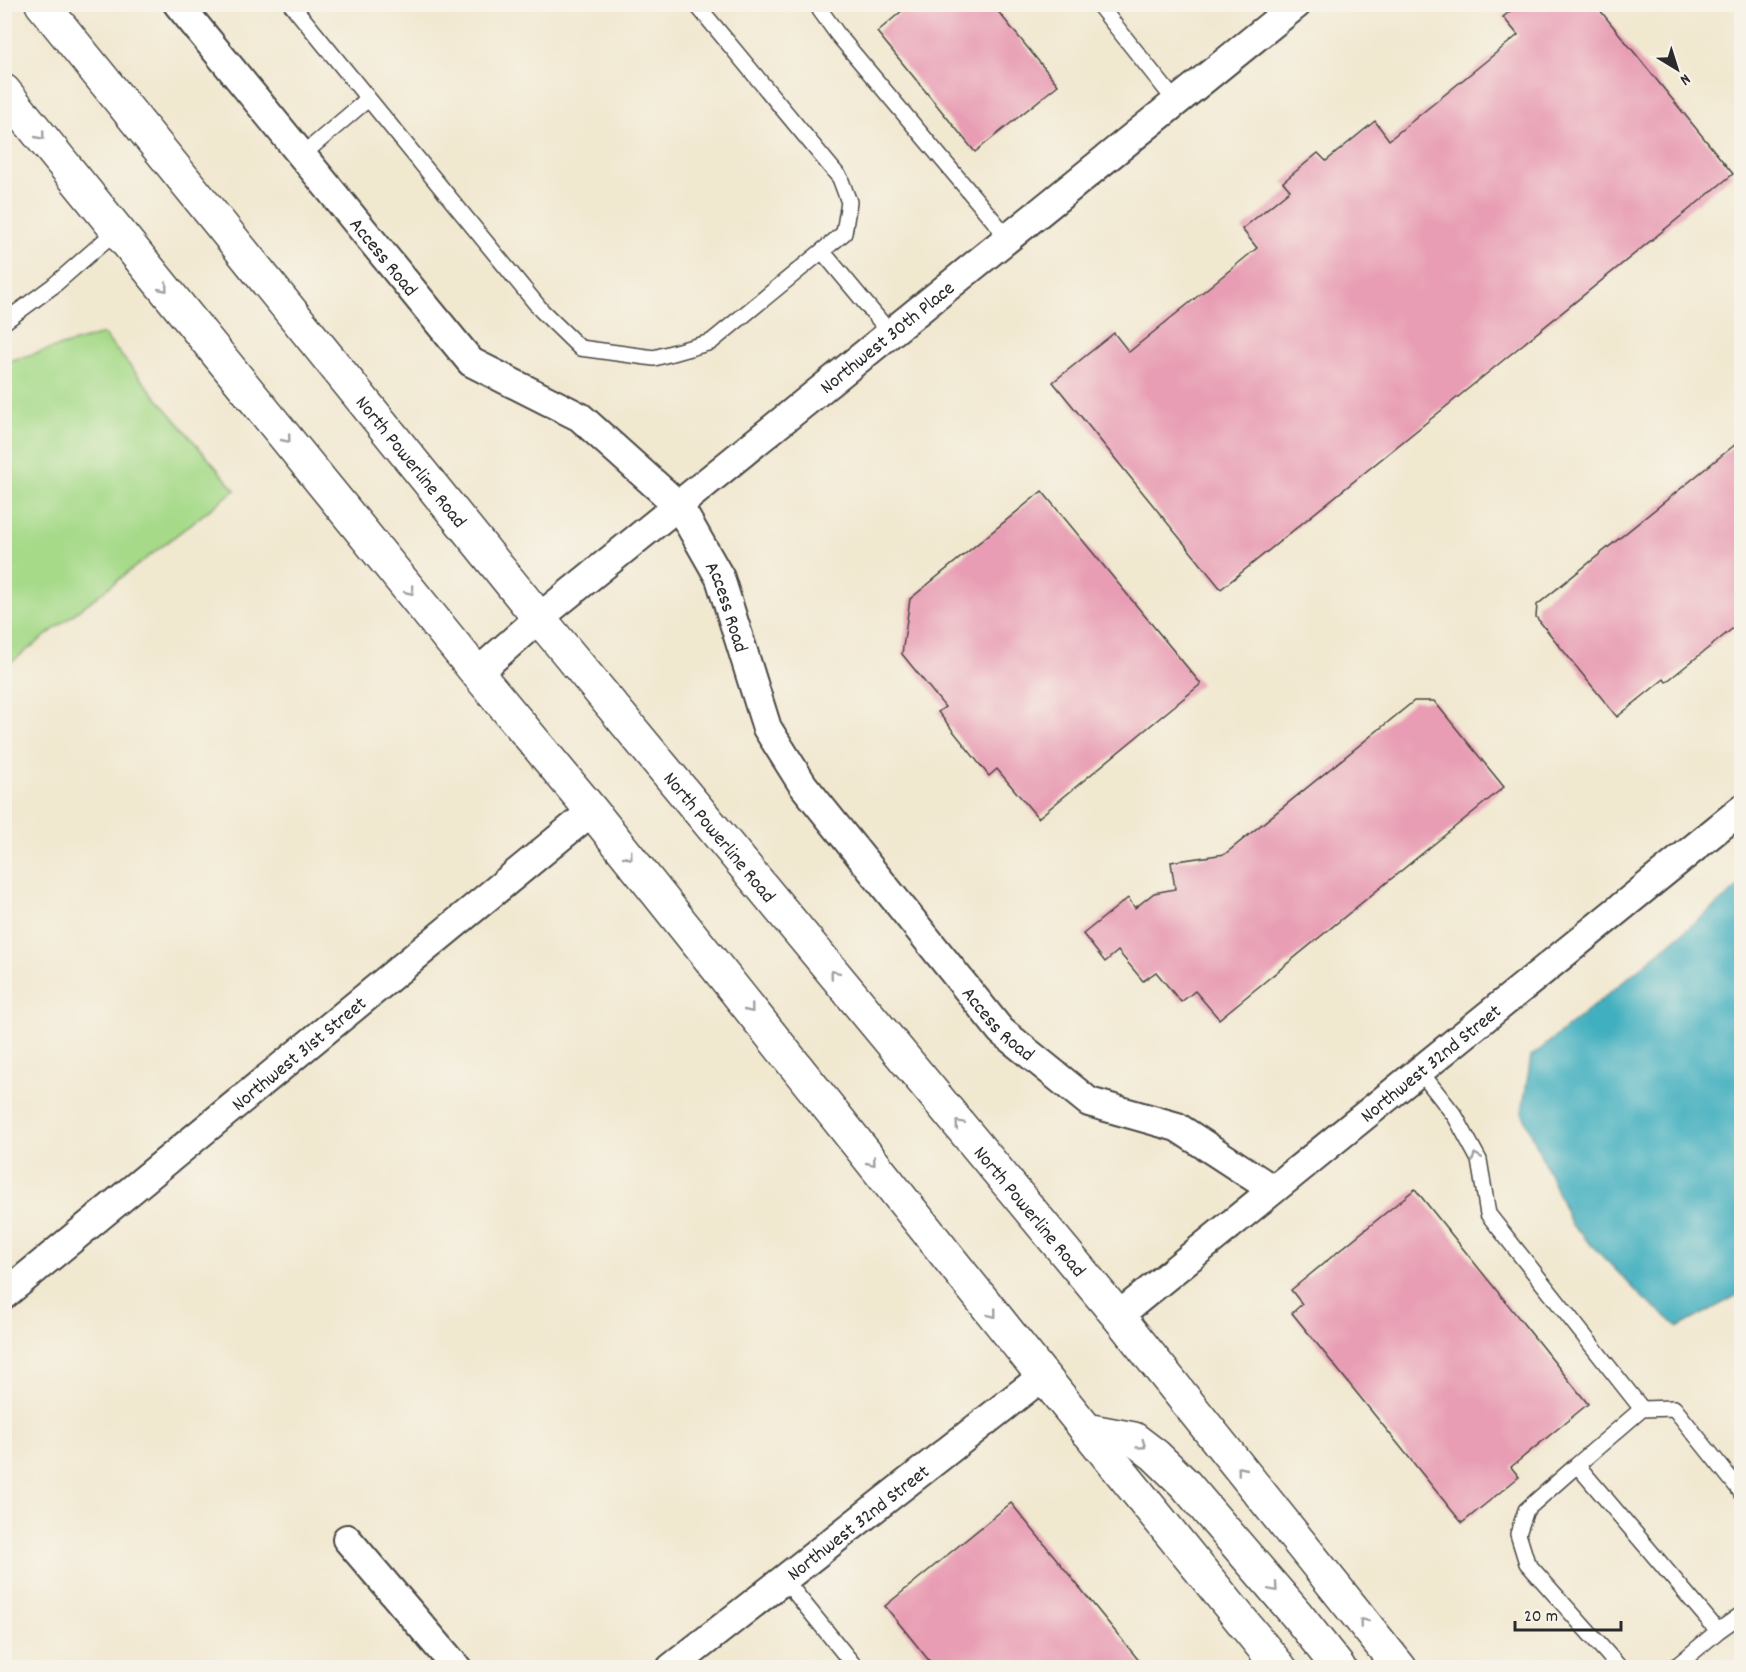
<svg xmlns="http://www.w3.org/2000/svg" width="1746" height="1672" font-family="Dekko,sans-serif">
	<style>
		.green { fill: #a6da89; stroke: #68825a; stroke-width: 1.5 }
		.water { fill: #41afbf; stroke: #366d75; stroke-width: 1.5 }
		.building { fill: #e89db4 }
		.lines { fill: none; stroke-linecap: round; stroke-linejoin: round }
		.lane-casing { stroke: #494744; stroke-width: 18 }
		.street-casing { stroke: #494744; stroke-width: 32 }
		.secondary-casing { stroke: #494744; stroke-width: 36 }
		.lane { stroke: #fff; stroke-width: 15 }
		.street { stroke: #fff; stroke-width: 28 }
		.secondary { stroke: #fff; stroke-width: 33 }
		.oneway { stroke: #a0a0a0 }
		.labels { text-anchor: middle; stroke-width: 4.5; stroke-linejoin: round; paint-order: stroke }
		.street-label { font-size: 20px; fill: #2b2b2b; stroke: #f7f3e8 }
	</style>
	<rect width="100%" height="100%" fill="#f7f3e8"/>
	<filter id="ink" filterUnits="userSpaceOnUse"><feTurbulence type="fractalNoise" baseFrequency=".0167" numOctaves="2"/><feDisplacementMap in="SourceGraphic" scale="12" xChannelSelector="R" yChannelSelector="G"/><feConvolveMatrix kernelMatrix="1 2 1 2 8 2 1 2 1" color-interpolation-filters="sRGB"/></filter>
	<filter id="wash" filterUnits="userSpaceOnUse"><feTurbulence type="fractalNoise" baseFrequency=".008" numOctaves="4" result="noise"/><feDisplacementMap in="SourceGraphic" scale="24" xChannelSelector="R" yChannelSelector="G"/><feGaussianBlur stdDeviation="1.35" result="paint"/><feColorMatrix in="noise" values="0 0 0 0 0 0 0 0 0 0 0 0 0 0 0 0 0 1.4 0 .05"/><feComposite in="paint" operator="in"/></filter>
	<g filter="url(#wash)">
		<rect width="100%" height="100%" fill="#f1e8d0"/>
		<!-- green -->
		<path class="green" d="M103,334L235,490L5,667V362Z"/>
		<!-- water -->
		<path class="water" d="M1741,885V1293L1679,1327L1644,1299L1571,1224L1522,1112L1531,1057Z"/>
		<g id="blocks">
			<!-- building -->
			<path class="building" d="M910,4H992L1058,85L975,152L877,32Z
				M1519,4H1595L1733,174L1221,589L1053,382L1114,333L1129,352L1257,248L1242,229L1290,190L1283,182L1318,153L1326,161L1375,121L1389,140L1518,35L1503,17Z
				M1742,439V621L1666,682L1664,679L1617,717L1536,617L1537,605Z
				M1042,491L1201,684L1038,818L997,769L989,776L938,712L945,707L902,654L910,599Z
				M1414,701H1434L1504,787L1219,1019L1195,991L1181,1002L1156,972L1143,981L1118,951L1105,962L1083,934L1128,898L1135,908L1154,893L1175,889L1171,862L1225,854Z
				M1415,1189L1588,1404L1511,1467L1519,1477L1462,1523L1292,1313L1302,1304L1291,1290Z
				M1011,1503L1145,1668H935L885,1606Z"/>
		</g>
	</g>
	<g filter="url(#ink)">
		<use href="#blocks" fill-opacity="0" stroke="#494744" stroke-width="1.5"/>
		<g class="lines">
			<!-- lane casing -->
			<g class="lane-casing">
				<path id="lane" d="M291,4L542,311L580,348L654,358L711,342L844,233L849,202L840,178L696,4
					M820,4V10L838,35L1009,239
					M1098,4L1176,102
					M301,156L368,99
					M822,251L891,334
					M4,322L53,286L117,230
					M1419,1070L1455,1116L1479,1160L1488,1214L1642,1409L1674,1408L1742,1493
					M1642,1409L1577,1465L1718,1631L1742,1614
					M1577,1465L1526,1510L1518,1534L1527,1563L1620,1668
					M784,1579L856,1668
					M1672,1668L1679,1664L1718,1631"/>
			</g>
			<!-- street casing -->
			<g class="street-casing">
				<g id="street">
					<path id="s1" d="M178,4L471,362L580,417L679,506L720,578L767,728L803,785L1001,1031L1089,1102L1177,1127L1272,1189"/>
					<path id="s2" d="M477,673L539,618L1297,4"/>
					<path id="s3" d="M4,1295L592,811"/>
					<path id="s4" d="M1118,1316L1742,809"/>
					<path d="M347,1539L457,1668"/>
					<path id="s5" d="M671,1668L1043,1376"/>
				</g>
			</g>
			<!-- secondary casing -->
			<g class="secondary-casing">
				<g id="secondary">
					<path id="s6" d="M42,4L539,618L1118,1316L1400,1668"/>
					<path d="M4,91L477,673L592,811L1043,1376L1280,1668"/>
					<path d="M1086,1430L1134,1439L1155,1455L1185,1484L1297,1615L1339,1668"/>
				</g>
			</g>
			<!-- lane -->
			<use href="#lane" class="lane"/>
			<!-- street -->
			<use href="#street" class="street"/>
			<!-- secondary -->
			<use href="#secondary" class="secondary"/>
		</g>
		<!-- one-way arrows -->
		<defs><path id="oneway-chevron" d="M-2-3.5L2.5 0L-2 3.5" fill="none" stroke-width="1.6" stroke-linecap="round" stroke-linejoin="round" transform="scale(1.5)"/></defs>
		<g class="oneway">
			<use href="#oneway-chevron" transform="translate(41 136) rotate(51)"/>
			<use href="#oneway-chevron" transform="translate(164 288) rotate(51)"/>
			<use href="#oneway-chevron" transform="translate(287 439) rotate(51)"/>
			<use href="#oneway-chevron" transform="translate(410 591) rotate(51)"/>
			<use href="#oneway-chevron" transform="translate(629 856) rotate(51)"/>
			<use href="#oneway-chevron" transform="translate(834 974) rotate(-130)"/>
			<use href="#oneway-chevron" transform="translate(750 1009) rotate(51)"/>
			<use href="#oneway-chevron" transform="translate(959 1124) rotate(-130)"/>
			<use href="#oneway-chevron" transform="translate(1476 1157) rotate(-112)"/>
			<use href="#oneway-chevron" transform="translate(872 1162) rotate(51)"/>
			<use href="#oneway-chevron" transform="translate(993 1314) rotate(51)"/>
			<use href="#oneway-chevron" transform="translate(1142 1445) rotate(36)"/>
			<use href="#oneway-chevron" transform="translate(1241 1470) rotate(-129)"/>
			<use href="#oneway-chevron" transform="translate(1274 1588) rotate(49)"/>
			<use href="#oneway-chevron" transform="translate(1363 1622) rotate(-129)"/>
		</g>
	</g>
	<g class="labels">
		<!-- street labels -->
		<g class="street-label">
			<text dy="7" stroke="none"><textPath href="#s1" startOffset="326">Access Road</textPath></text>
			<text dy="7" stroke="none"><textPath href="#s2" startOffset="530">Northwest 30th Place</textPath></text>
			<text dy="7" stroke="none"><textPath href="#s6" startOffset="588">North Powerline Road</textPath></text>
			<text dy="7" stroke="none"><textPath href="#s1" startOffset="830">Access Road</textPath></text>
			<text dy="7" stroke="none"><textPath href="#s6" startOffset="1074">North Powerline Road</textPath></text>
			<text dy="7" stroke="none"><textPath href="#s1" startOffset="1334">Access Road</textPath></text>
			<text dy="7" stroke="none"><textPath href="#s3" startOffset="381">Northwest 31st Street</textPath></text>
			<text dy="7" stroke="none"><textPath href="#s4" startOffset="402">Northwest 32nd Street</textPath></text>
			<text dy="7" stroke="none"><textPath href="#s6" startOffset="1560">North Powerline Road</textPath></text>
			<text dy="7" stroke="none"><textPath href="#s5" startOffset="237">Northwest 32nd Street</textPath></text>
		</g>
	</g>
	<!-- margin -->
	<rect width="1746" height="1672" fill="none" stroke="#f7f3e8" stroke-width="24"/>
	<!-- north arrow -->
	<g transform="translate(1677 69) rotate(142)" stroke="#f7f3e8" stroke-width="4.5" paint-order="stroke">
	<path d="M0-4.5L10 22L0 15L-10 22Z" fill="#2b2b2b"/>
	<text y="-9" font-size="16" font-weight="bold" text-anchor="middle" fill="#2b2b2b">N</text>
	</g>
	<!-- scale -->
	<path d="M1515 1621v9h106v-9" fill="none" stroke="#2b2b2b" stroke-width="3"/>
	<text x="1524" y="1621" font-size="18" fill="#2b2b2b" stroke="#f7f3e8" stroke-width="4.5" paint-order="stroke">20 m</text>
</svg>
